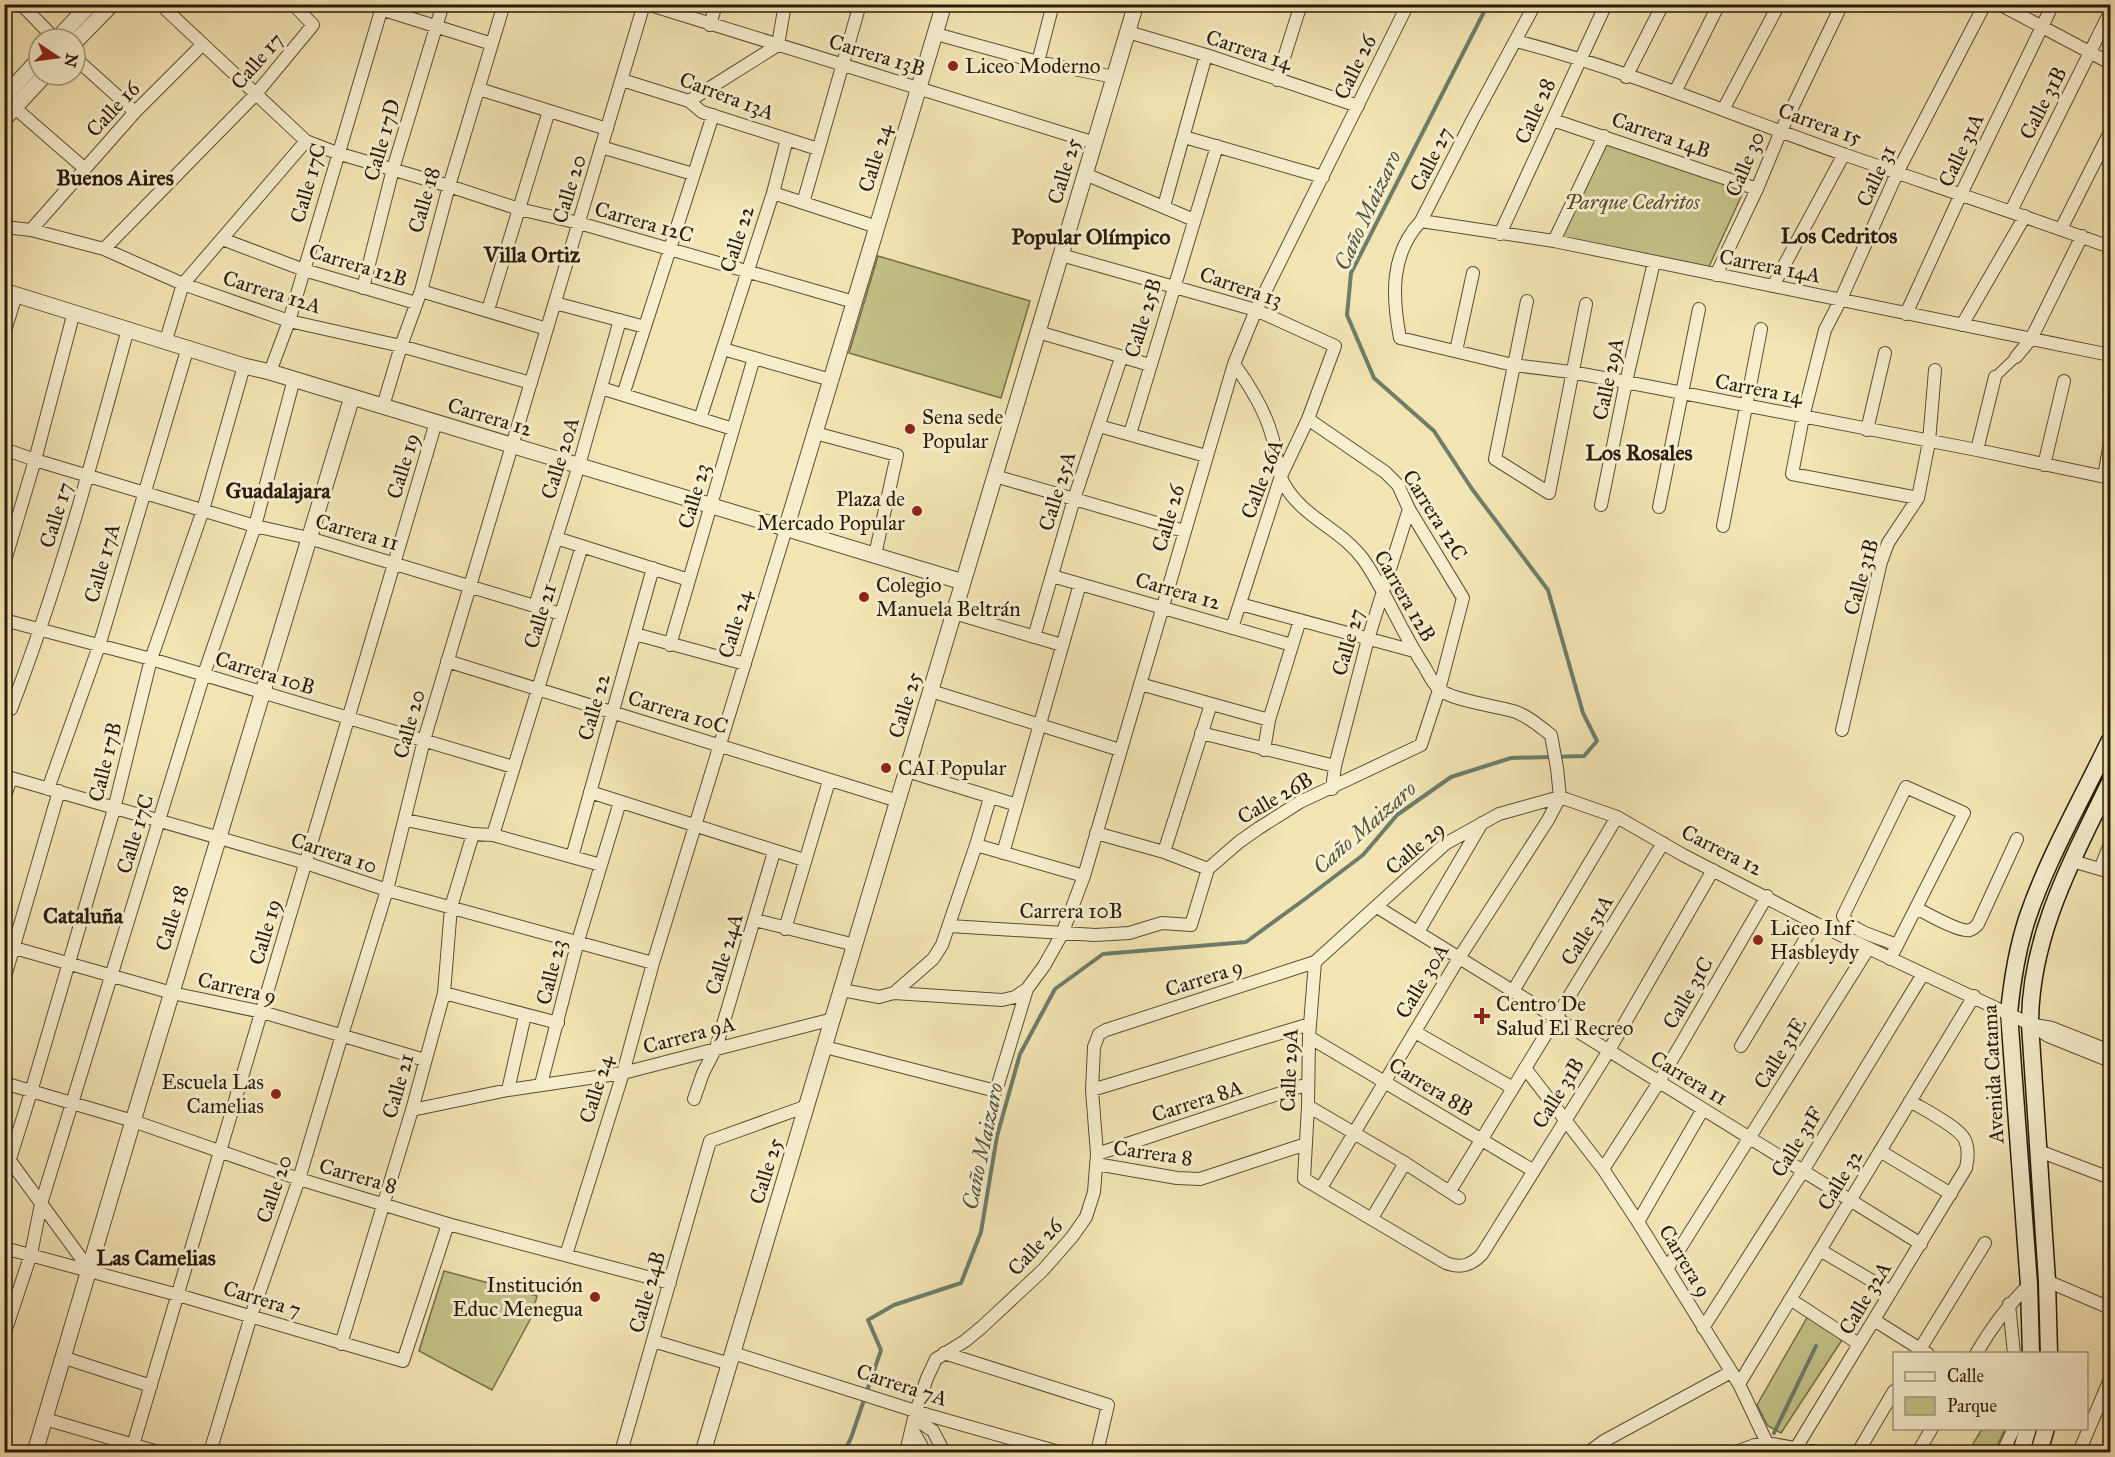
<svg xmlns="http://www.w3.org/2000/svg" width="2115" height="1457" font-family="'IM FELL Great Primer',serif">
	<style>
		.green { fill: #c3c287; stroke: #766e49; stroke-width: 1.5 }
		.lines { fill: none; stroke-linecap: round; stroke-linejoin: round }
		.stream { stroke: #6d7d6b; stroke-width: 4 }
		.pedestrian-casing { stroke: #5b4d35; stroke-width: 11 }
		.minor-casing { stroke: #5b4d35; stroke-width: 14 }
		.tertiary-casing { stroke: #5b4d35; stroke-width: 17 }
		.secondary-casing { stroke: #281a0b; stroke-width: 19 }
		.pedestrian { stroke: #f7eece; stroke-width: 9 }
		.minor { stroke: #f7eece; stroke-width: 12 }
		.tertiary { stroke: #f7eece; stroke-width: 15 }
		.secondary { stroke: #f7eece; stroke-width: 16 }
		.poi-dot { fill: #8f2418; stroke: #f7eece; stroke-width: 2 }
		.labels { text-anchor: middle; stroke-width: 6; stroke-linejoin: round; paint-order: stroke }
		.street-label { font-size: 21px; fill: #281a0b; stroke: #f7eece }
		.poi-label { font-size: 21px; fill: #281a0b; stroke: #f7eece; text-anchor: start }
		.park-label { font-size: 21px; font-style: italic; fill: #564c30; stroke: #f7eece }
		.neighbourhood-label { font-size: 22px; font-weight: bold; fill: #281a0b; stroke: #f7eece }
		.water-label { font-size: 22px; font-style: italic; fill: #505443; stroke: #f7eece }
	</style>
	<rect width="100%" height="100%" fill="#f3e5b3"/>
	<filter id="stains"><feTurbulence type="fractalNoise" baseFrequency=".00333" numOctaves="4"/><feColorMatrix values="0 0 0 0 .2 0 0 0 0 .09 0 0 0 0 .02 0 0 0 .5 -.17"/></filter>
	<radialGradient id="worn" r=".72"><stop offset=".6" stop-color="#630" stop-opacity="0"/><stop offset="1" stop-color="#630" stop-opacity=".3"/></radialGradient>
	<!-- green -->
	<path class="green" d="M1605,138L1746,186L1707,271L1555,241Z
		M878,256L1030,301L1001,398L849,353Z
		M444,1271L537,1296L531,1318L492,1390L419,1351Z
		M1808,1316L1844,1337L1781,1433L1768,1426L1757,1405Z
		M1982,1429H2005L1994,1452H1968Z"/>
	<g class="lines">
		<!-- stream -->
		<path class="stream" d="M1774,1433L1816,1346
			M844,1452L851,1438L881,1350L868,1320L894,1305L961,1283L981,1232L997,1136L1020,1054L1055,989L1103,954L1246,942L1305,899L1363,855L1397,815L1451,777L1511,758L1584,756L1597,741L1583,713L1548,590L1472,489L1434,431L1374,378L1347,315L1351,273L1488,4
			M1764,1452L1765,1451"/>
		<!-- pedestrian casing -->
		<g class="pedestrian-casing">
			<path id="pedestrian" d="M1995,377L2016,357"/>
		</g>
		<!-- minor casing -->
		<g class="minor-casing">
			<path id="minor" d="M21,4L55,39
				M160,4L306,141L337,153L449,186L519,209L579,223L854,302
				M647,4L1095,143
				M1535,4L1472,121L1421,221C1390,254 1392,296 1400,338L1513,365L1571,372L1626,382L1977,450L2110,478
				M1999,4L2110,63
				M381,9L492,44
				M710,25L716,4
				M1128,32L1206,55L1358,106
				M936,34L1038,62L1114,77
				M1516,41C1628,70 1734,116 1843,154C1932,185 2022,215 2110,247
				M75,58L135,112
				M1038,62L1053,4
				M1626,77L1663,4
				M622,80L689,101L702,112L818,149
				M1277,80L1301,4
				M479,89L607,129
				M1675,92L1719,4
				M689,101L778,45L785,4
				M15,108L84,168
				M1723,110L1779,4
				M1553,120L1757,189
				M1184,137L1323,177
				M601,147L693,174
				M1085,174L1194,220
				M773,193L877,227
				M803,203L860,4
				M1164,206L1206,55
				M2011,211L2110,12
				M1421,221L1554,241L2110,355
				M2061,229L2110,132
				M4,230L5,227L31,230L104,249L183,284L289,321L401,346L531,383
				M31,230L135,112L203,44
				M1500,234L1606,4
				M222,239L304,270L416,303
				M1554,241L1604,136
				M104,249L255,95L313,25L293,4
				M1061,255L1256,310L1335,346L1308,419L1281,476L1232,628
				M1716,275L1757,189L1781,131L1842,4
				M1773,286L1844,154
				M363,288L393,169L443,4
				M421,291L547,329
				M1527,301L1495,459L1549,493L1586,304
				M555,303L645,327
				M488,310L549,111
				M1906,314L1961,194L2053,4
				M1962,325L2025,216
				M1038,332L1150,365
				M4,334L16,295
				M166,340L183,284L306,141
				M723,349L831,380
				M1456,351L1473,273
				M2016,357L2031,339L2082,236
				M1234,364C1250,386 1265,410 1272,436C1277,452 1276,470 1284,484C1303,518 1341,529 1363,559C1387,593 1401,632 1424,666C1428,673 1433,684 1439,689C1450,700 1496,706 1513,711C1527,715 1539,726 1551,735L1557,768L1560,797L1548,820L1459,958L1321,1188
				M270,372L289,321L383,4
				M601,388L733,429
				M623,395L713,115
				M383,406L401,346L421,291L449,186L504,4
				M700,419L773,193L787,139
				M1099,426L1206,456
				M1867,430L1885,353
				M815,433L897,455L875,555
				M1130,434L1217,146
				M4,449L35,460L255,526L309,538L561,614
				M1977,450L1995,377
				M2044,465L2064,381
				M995,476L1184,531
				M2104,477L2110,442
				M1918,498L1792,474L1803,417L1825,330L1841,299L1898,171L1985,4
				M1601,505L1626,382L1654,262
				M1659,507L1699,309
				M1723,526L1761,329
				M556,538L689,580
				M4,564L35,460L74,312
				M1052,576L1292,645
				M1240,604L1414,651
				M535,606L579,465L620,320
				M954,613L1062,645
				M4,620L151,659L513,767
				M635,634L745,664
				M1034,637L1074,499L1121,358
				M670,645L754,358
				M447,661L898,801
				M1140,684L1269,720
				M931,691L1120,750
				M11,709C59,584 93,458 128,329
				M1842,730L1881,562L1888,543L1918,498L1929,442L1935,370
				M1201,733L1335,766
				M1264,750L1269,720L1300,620
				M907,771L1017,805
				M4,776L306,863L387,890L653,963
				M48,789L99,646L188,347
				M1332,789L1335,766L1368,639L1409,509
				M590,792L804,860
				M1560,797L1617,817L1683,855L1815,923L2030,1024L2048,1036L2110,1061
				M4,799L11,778
				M406,820L473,834L493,835L601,865
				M1096,833L1164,852L1208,869
				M493,835L582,546
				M976,845L1084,876
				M1164,852L1211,704
				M1003,853L1080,584
				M572,857L653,568
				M2072,861L2110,872
				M2100,869L2110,844
				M1377,907L1921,1244
				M1916,908C1926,913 1960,933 1970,930C1974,929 1975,927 1978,924L2017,839
				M755,920L855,945
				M950,926L1095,935L1129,933L1162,923L1191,925L1208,869L1239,842L1259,828L1300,802L1421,745L1439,690L1463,598L1409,509L1398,485L1385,472L1308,419
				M785,929L829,781
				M1418,932L1482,823
				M4,945L172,993L262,1012L425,1060
				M1890,959L1964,813L1906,787L1843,916C1852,932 1881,938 1897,945
				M1315,962L1309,1037L1308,1106L1304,1179L1446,1263C1461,1269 1472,1265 1482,1254L1608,1052L1713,870
				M4,980L59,791
				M842,990L879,997L894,993L1002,1000L1015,997L1027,989
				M1513,991L1617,817
				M444,993L558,1023
				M894,993L933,959L942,945L976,845L990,798
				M2035,1025L2052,1028L2110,1051
				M1415,1032L1513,1088
				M1309,1037L1534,1171
				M1741,1046L1815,923
				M825,1047L996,1091L1027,989L1044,966L1062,934L1084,876L1234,364L1256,310L1408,4
				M1525,1068L1603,1169L1638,1222L1739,1384L1767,1443
				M4,1083L133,1121L299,1179L448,1224L670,1283
				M541,1084L578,941L620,802
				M508,1090L525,1015
				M1092,1090L1310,1024
				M694,1099L703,1073L716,1048L774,852
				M1308,1106L1405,1163L1459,1198
				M412,1110L508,1090L623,1073L833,1019
				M1880,1151L1951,1194
				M2039,1151L2110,1178
				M5,1154L89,1269
				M1097,1154L1308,1084
				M1096,1164L1177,1178L1200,1179L1306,1144
				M4,1168L10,1159L31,1092L114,809L151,659L203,510L244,366
				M1603,1169L1659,1082L1767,896
				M1450,1191L1663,843
				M1372,1218L1405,1163
				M1638,1222L1703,1109
				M4,1248L178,1295L403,1361L448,1224
				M1820,1250L1891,1292
				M566,1255L623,1073L653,963L786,529
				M1667,1269L1868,949
				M2047,1281L2110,1308
				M1790,1299L1859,1344
				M2009,1304L2014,1354
				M1874,1320L1928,1354
				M1703,1328L1803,1171L1923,974
				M4,1335L31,1254L41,1204L204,674L255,526L294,379
				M653,1341L730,1364
				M341,1344L412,1110L444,993L451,907L473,834
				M733,1353L928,1415L1059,1452
				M944,1353L1108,1405L1097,1452
				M1917,1354L1985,1243
				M1976,1354C1991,1328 2007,1306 2029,1285
				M65,1358L151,1386
				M1739,1384L1974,996
				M914,1418L933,1431L944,1452
				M45,1419L158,1452
				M912,1429L925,1452
				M1796,1448L1966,1168C1968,1159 1969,1149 1965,1140C1959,1127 1923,1109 1910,1101
				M131,1452L436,422
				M210,1452L251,1316L299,1179L342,1035L387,890L424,740L644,4
				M621,1452L710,1141L807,1106
				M906,1452L914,1418L927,1378L936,1359L965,1341L982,1327L1043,1270L1072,1237L1086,1217L1094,1192L1097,1154L1092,1090L1094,1047L1099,1034L1106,1030L1315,962L1445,844L1499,814L1560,797
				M1589,1452L1604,1441L1731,1372
				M1736,1452L1755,1445L1767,1443L1817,1452
				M1858,1452L1894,1391
				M1918,1452L1932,1428
				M2003,1452L2014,1428
				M2079,1452L2110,1379"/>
		</g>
		<!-- tertiary casing -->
		<g class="tertiary-casing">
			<path id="tertiary" d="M57,39L90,4
				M75,42L112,4
				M4,97L39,59
				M4,119L45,75
				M4,291L244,366L270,372L963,582
				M786,529L944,4
				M35,1452L133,1121L352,397
				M703,1452L1136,4"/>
		</g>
		<!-- secondary casing -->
		<g class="secondary-casing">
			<path id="secondary" d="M2031,1354L2029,1285L2009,1013C2012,981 2017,950 2027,919C2048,857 2082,799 2110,740
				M2049,1354L2047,1281L2030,1024C2030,935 2073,859 2110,782
				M2021,1452L2028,1428
				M2039,1452L2046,1428"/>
		</g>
		<!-- pedestrian -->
		<use href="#pedestrian" class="pedestrian"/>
		<!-- minor -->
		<use href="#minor" class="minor"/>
		<!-- tertiary -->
		<use href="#tertiary" class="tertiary"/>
		<!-- secondary -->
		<use href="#secondary" class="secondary"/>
	</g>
	<!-- markers -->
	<g class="poi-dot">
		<circle cx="953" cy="66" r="6"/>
		<circle cx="910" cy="429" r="6"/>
		<circle cx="917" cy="511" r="6"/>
		<circle cx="864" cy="597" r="6"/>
		<circle cx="886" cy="768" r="6"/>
		<circle cx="1758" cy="940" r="6"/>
		<path d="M1479 1007h6v6h6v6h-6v6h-6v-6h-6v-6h6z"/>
		<circle cx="276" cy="1094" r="6"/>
		<circle cx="595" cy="1297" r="6"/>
	</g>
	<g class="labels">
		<!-- street labels -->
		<g class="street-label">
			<text transform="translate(1249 50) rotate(18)" y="7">Carrera 14</text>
			<text transform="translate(877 55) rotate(17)" y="7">Carrera 13B</text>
			<text transform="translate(257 61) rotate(-49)" y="7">Calle 17</text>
			<text transform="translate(1355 67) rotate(-64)" y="7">Calle 26</text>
			<text transform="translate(727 96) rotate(21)" y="7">Carrera 13A</text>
			<text transform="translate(2043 103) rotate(-63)" y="7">Calle 31B</text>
			<text transform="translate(113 109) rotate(-47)" y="7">Calle 16</text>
			<text transform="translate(1535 111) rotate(-66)" y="7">Calle 28</text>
			<text transform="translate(1820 124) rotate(20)" y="7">Carrera 15</text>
			<text transform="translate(1661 135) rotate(19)" y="7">Carrera 14B</text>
			<text transform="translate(382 140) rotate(-74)" y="7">Calle 17D</text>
			<text transform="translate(1961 150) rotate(-65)" y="7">Calle 31A</text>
			<text transform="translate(875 158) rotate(-73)" y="7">Calle 24</text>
			<text transform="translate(1431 159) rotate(-63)" y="7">Calle 27</text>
			<text transform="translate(1745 164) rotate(-67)" y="7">Calle 30</text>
			<text transform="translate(1064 171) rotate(-73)" y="7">Calle 25</text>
			<text transform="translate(1876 176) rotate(-65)" y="7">Calle 31</text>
			<text transform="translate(308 183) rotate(-74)" y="7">Calle 17C</text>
			<text transform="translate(569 189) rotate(-73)" y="7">Calle 20</text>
			<text transform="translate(424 200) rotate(-74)" y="7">Calle 18</text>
			<text transform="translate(644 222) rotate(16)" y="7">Carrera 12C</text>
			<text transform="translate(737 239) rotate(-72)" y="7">Calle 22</text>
			<text transform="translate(358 265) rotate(17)" y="7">Carrera 12B</text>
			<text transform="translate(1770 266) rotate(11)" y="7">Carrera 14A</text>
			<text transform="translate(1241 287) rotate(19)" y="7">Carrera 13</text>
			<text transform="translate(272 292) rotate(17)" y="7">Carrera 12A</text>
			<text transform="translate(1143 318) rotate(-73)" y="7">Calle 25B</text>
			<text transform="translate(1608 379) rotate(-78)" y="7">Calle 29A</text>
			<text transform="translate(1759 389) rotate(11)" y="7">Carrera 14</text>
			<text transform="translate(490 417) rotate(17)" y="7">Carrera 12</text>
			<text transform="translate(560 458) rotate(-73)" y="7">Calle 20A</text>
			<text transform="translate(403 466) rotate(-73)" y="7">Calle 19</text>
			<text transform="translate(1262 479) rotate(-69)" y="7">Calle 26A</text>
			<text transform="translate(1057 491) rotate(-73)" y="7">Calle 25A</text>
			<text transform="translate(694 496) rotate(-74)" y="7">Calle 23</text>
			<text transform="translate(56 515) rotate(-73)" y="7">Calle 17</text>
			<text transform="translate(1435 515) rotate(58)" y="7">Carrera 12C</text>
			<text transform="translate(1168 518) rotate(-74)" y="7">Calle 26</text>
			<text transform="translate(357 532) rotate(16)" y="7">Carrera 11</text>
			<text transform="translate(102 563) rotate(-74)" y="7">Calle 17A</text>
			<text transform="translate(1861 577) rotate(-74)" y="7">Calle 31B</text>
			<text transform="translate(1178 591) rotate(16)" y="7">Carrera 12</text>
			<text transform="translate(1405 596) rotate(60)" y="7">Carrera 12B</text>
			<text transform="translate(540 616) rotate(-73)" y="7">Calle 21</text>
			<text transform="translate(735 624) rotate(-73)" y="7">Calle 24</text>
			<text transform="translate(1348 642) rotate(-74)" y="7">Calle 27</text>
			<text transform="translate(265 673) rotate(17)" y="7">Carrera 10B</text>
			<text transform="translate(905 705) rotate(-73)" y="7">Calle 25</text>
			<text transform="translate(594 707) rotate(-74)" y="7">Calle 22</text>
			<text transform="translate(678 712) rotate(17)" y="7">Carrera 10C</text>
			<text transform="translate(409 724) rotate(-75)" y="7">Calle 20</text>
			<text transform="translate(105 762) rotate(-76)" y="7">Calle 17B</text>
			<text transform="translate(1275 798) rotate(-30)" y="7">Calle 26B</text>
			<text transform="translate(135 834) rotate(-73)" y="7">Calle 17C</text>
			<text transform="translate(1415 848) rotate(-40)" y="7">Calle 29</text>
			<text transform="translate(1722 850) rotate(27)" y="7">Carrera 12</text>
			<text transform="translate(334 853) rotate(18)" y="7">Carrera 10</text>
			<text x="1071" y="918">Carrera 10B</text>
			<text transform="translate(172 918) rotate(-73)" y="7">Calle 18</text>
			<text transform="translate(1587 930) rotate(-58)" y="7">Calle 31A</text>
			<text transform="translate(265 932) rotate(-74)" y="7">Calle 19</text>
			<text transform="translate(724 954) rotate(-73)" y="7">Calle 24A</text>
			<text transform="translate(551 972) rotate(-76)" y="7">Calle 23</text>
			<text transform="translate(1204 978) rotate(-18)" y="7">Carrera 9</text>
			<text transform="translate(1422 981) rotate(-59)" y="7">Calle 30A</text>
			<text transform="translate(237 988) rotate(13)" y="7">Carrera 9</text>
			<text transform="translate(1688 993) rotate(-60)" y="7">Calle 31C</text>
			<text transform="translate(689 1035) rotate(-15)" y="7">Carrera 9A</text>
			<text transform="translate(1780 1053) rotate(-58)" y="7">Calle 31E</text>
			<text transform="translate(1289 1070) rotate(-88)" y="7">Calle 29A</text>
			<text transform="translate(1993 1074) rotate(-93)" y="7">Avenida Catama</text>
			<text transform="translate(1689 1078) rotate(31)" y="7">Carrera 11</text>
			<text transform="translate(398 1086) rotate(-74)" y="7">Calle 21</text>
			<text transform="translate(1431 1087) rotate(31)" y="7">Carrera 8B</text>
			<text transform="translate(596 1089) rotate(-73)" y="7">Calle 24</text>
			<text transform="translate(1558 1093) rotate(-58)" y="7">Calle 31B</text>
			<text transform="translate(1197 1101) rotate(-18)" y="7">Carrera 8A</text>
			<text transform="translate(1797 1142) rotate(-58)" y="7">Calle 31F</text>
			<text transform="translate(1153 1153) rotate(8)" y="7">Carrera 8</text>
			<text transform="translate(766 1171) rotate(-73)" y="7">Calle 25</text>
			<text transform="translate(358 1176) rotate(16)" y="7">Carrera 8</text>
			<text transform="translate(1840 1180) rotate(-59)" y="7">Calle 32</text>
			<text transform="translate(274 1189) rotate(-71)" y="7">Calle 20</text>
			<text transform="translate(1035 1247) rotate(-47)" y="7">Calle 26</text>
			<text transform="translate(1685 1261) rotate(59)" y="7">Carrera 9</text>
			<text transform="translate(647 1292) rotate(-74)" y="7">Calle 24B</text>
			<text transform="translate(1865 1298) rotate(-59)" y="7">Calle 32A</text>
			<text transform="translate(262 1299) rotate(17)" y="7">Carrera 7</text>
			<text transform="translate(902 1385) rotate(18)" y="7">Carrera 7A</text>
		</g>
		<!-- poi labels -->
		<g class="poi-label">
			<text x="965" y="73">Liceo Moderno</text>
			<text x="922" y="424">Sena sede<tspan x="922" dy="24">Popular</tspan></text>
			<text x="905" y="506" text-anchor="end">Plaza de<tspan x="905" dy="24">Mercado Popular</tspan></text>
			<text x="876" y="592">Colegio<tspan x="876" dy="24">Manuela Beltrán</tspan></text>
			<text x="898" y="775">CAI Popular</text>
			<text x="1770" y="935">Liceo Inf<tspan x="1770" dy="24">Hasbleydy</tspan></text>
			<text x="1496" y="1011">Centro De<tspan x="1496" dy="24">Salud El Recreo</tspan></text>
			<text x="264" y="1089" text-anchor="end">Escuela Las<tspan x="264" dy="24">Camelias</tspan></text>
			<text x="583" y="1292" text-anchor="end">Institución<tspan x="583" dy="24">Educ Menegua</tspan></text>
		</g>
		<!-- park labels -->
		<g class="park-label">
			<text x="1632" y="209">Parque Cedritos</text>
		</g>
		<!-- neighbourhood labels -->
		<g class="neighbourhood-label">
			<text x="115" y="185">Buenos Aires</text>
			<text x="1839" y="243">Los Cedritos</text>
			<text x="1091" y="244">Popular Olímpico</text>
			<text x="532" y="262">Villa Ortiz</text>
			<text x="1639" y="460">Los Rosales</text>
			<text x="278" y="498">Guadalajara</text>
			<text x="83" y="923">Cataluña</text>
			<text x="156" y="1265">Las Camelias</text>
		</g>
		<!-- water labels -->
		<g class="water-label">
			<text transform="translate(1367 210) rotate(-65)" y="8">Caño Maizaro</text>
			<text transform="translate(1364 827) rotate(-41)" y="8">Caño Maizaro</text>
			<text transform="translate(982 1146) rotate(-78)" y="8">Caño Maizaro</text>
		</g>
	</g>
	<!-- margin -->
	<rect width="2115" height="1457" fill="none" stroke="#f3e5b3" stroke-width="24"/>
	<rect x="6" y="6" width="2103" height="1445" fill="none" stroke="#281a0b" stroke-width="3"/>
	<rect x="12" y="12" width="2091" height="1433" fill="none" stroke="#281a0b" stroke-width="1.5"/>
	<!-- legend -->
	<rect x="1893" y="1352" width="195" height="78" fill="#f7eece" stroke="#a49980" stroke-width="1.5"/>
	<rect x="1905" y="1372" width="30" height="9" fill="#f7eece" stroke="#a49980" stroke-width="1.5"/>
	<text x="1947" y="1382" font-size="18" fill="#281a0b">Calle</text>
	<rect x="1905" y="1397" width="30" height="18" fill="#c3c287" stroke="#a49980" stroke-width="1.5"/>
	<text x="1947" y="1412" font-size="18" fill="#281a0b">Parque</text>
	<!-- north arrow -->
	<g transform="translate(57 57) rotate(103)"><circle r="28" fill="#f7eece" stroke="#a49980" stroke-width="1.5"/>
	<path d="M0-4.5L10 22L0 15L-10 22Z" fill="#8f2418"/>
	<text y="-9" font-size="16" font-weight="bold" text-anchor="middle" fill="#281a0b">N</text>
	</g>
	<rect width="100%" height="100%" filter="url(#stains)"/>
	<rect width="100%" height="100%" fill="url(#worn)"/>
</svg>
